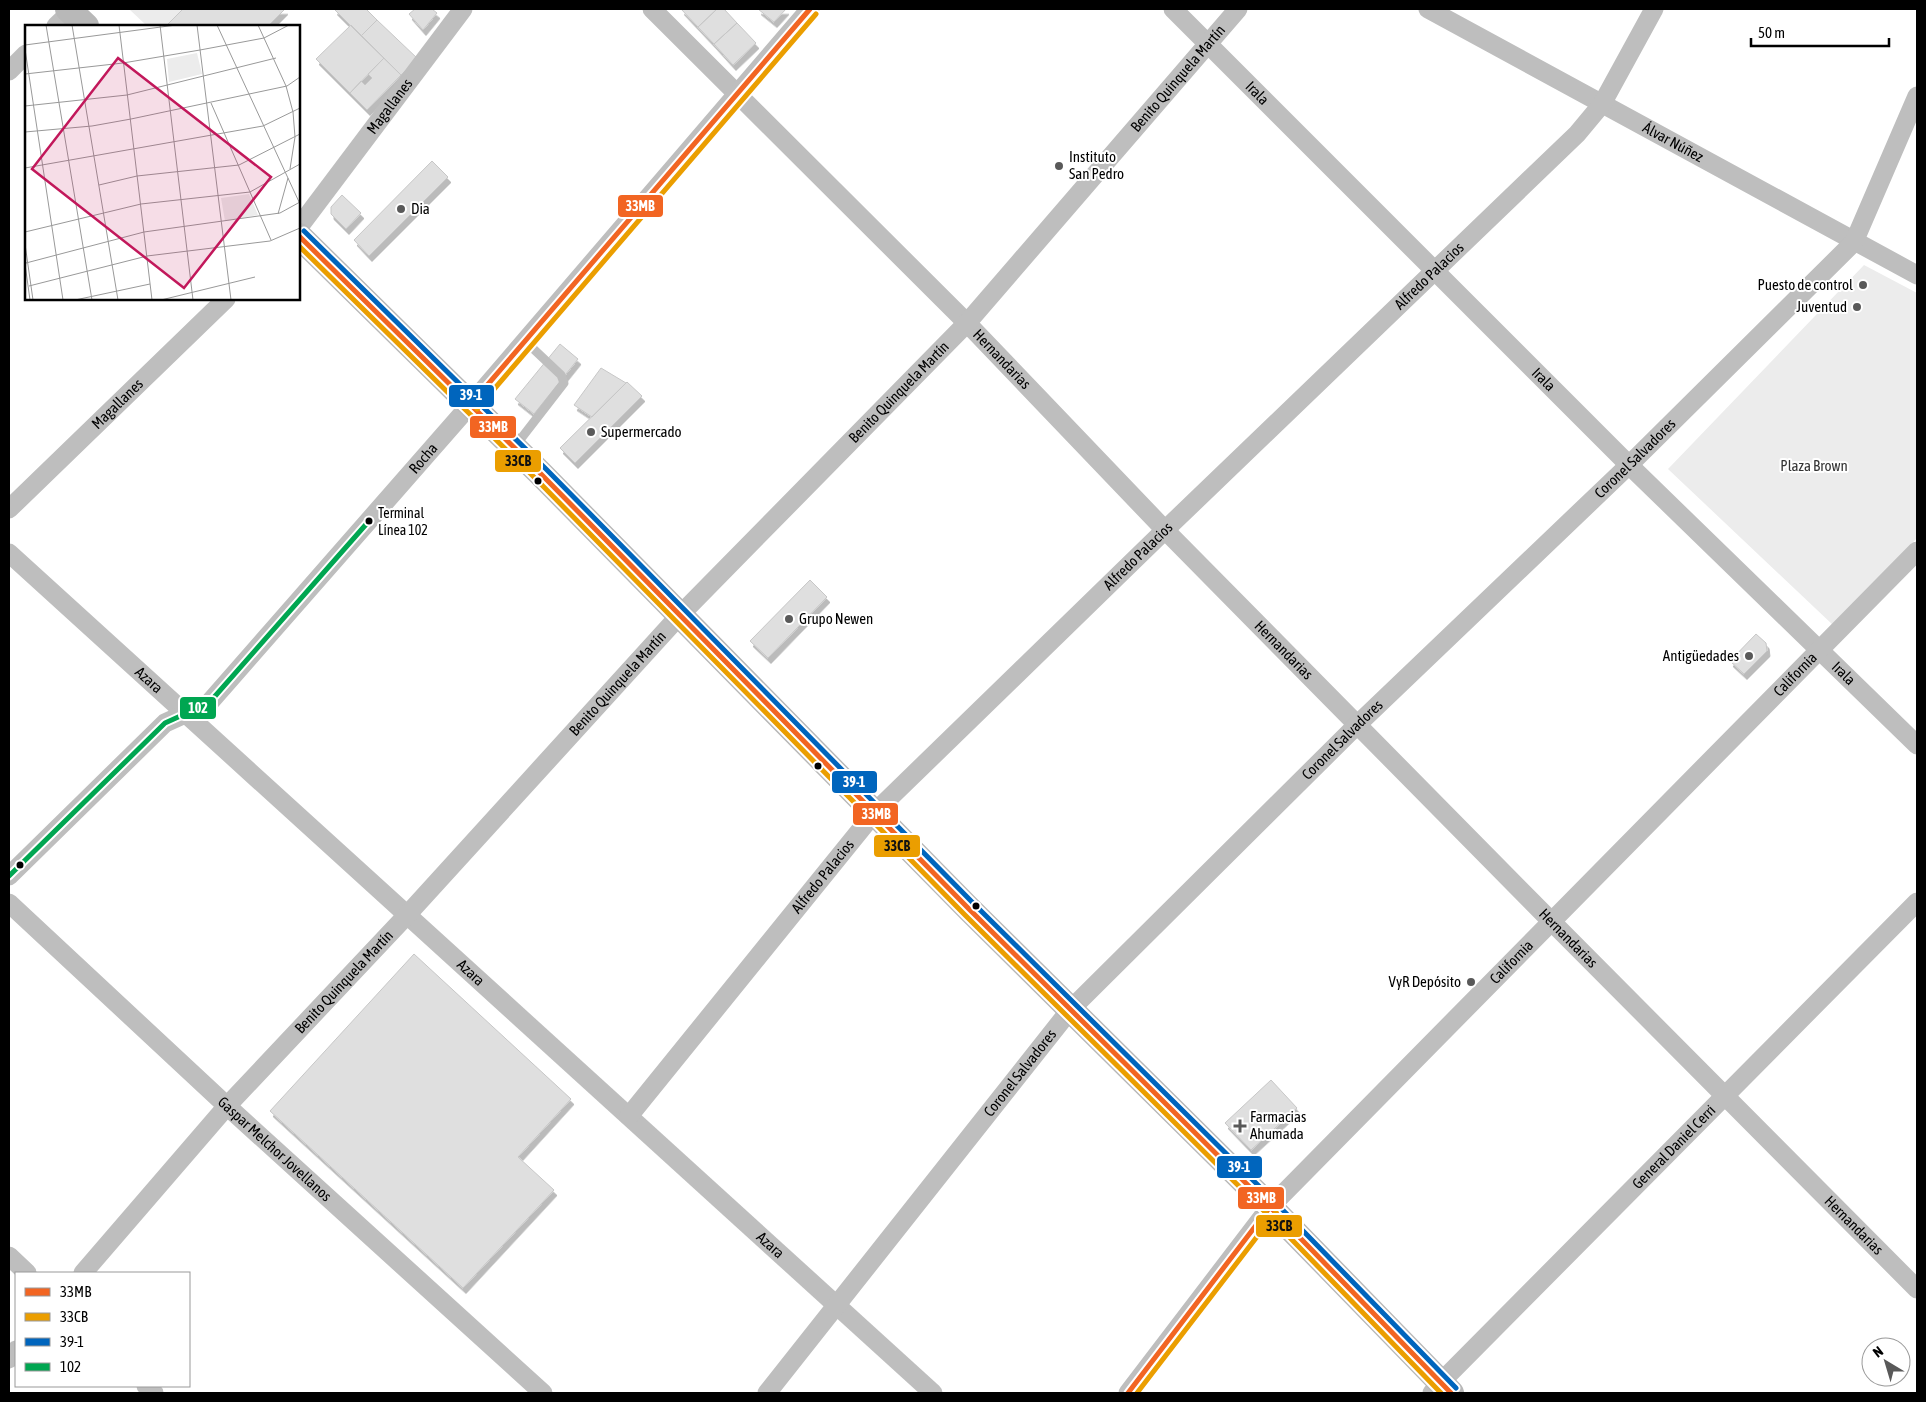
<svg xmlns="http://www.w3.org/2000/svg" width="1926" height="1402" font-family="'Asap Condensed',sans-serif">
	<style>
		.green { fill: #ececec }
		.building { fill: #dfdfdf; stroke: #c7c7c7; filter: url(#shadow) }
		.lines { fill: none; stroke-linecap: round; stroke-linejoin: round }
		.service { stroke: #bebebe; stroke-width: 9 }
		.minor { stroke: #bebebe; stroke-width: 19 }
		.secondary { stroke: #b8b8b8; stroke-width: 26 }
		.bus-1-casing { stroke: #fff; stroke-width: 9 }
		.bus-2-casing { stroke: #fff; stroke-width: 9 }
		.bus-3-casing { stroke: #fff; stroke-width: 9 }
		.bus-4-casing { stroke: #fff; stroke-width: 9 }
		.bus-1 { stroke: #f26522; stroke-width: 5 }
		.bus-2 { stroke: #eb9e00; stroke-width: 5 }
		.bus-3 { stroke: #0065bd; stroke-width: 5 }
		.bus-4 { stroke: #00a651; stroke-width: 5 }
		.poi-dot { fill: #595959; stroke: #fff; stroke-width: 2 }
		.bus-dot { fill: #000; stroke: #fff; stroke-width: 2 }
		.labels { text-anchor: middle; stroke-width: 4; stroke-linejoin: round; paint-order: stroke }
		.bus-label { font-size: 14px; fill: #000; stroke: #fff; text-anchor: start }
		.street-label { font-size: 15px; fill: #000; stroke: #fff }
		.poi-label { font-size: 15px; fill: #000; stroke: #fff; text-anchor: start }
		.park-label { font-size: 15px; fill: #333; stroke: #fff }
		.inset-road { fill: none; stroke: #999; stroke-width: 1 }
		.view { fill: #c2185b; fill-opacity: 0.15; stroke: #c2185b; stroke-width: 2.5 }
		.inset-edge { fill: none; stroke: #000; stroke-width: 2.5 }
		.line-badge { stroke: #fff; stroke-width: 2 }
		.badge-label { font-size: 14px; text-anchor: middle; font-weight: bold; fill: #fff }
		.pale-badge-label { font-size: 14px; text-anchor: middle; font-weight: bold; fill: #111 }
	</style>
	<defs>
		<filter id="shadow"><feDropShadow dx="3" dy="5.5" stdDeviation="0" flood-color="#0004"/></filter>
	</defs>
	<rect width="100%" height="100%" fill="#fff"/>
	<!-- green -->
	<path class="green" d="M129,9H183L166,26H147Z
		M1864,265L1917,293V538L1834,626L1668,469Z"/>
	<!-- building -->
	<path class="building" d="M183,9H285L268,26H166Z
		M334,9H366L377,20L361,36Z
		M415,9H432L437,13L423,30L409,14Z
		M681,9H717L698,27Z
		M717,9H724L737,23L714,44L698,27Z
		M758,9H786L774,22Z
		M377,20L418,59L401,75L361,36Z
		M737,23L756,43L733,65L714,44Z
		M351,25L384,58L350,93L316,59Z
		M384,58L401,75L367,110L350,93L361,81L365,85L372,78L368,74Z
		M432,161L448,177L369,256L354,240Z
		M342,195L361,213L346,229L331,214V207Z
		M560,344L578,359L534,414L515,399Z
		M601,368L626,383L592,417L574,405Z
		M627,382L642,396L575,463L560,448Z
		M810,580L827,597L768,658L750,641Z
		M1756,634L1766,643L1767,651L1744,674L1730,661Z
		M414,954L571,1099L518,1157L554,1190L463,1288L270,1111Z
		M1271,1080L1297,1108L1251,1150L1225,1123Z"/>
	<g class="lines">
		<!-- service -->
		<path class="service" d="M516,445L564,383L561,375L525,341"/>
		<!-- minor -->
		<g class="minor">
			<path id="s1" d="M652,9L967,323L1165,530L1551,921L1917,1289"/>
			<path id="s2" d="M1173,9L1629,465L1917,745"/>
			<path id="s3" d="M1428,9L1917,275"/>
			<path d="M56,26L74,9"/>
			<path d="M9,71L26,54"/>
			<path id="s4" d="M299,227L463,9"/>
			<path id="s5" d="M9,509L226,299"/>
			<path id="s6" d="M9,553L933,1393"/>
			<path id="s7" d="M9,876L165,723L209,703L471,404L810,9"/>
			<path id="s8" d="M9,903L227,1106L543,1393"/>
			<path id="s9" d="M629,1116L875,812L1165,530L1577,134L1602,104L1654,9"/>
			<path d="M9,1256L27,1273"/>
			<path id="s10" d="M83,1273L227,1106L407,915L680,615L967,323L1238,9"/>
			<path d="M9,1359L16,1350"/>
			<path d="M146,1386L154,1393"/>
			<path id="s11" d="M767,1393L1070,1010L1358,724L1629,465L1854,242L1917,96"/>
			<path id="s12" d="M1128,1393L1270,1207L1917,551"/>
			<path id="s13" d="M1432,1393L1440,1383L1917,902"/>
		</g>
		<!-- secondary -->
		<path class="secondary" d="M68,9L86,26
			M299,236L541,474L970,910L1270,1207L1451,1393"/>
		<!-- bus-1 casing -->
		<g class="bus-1-casing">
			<path id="bus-1" d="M299,236L541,474L970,910L1270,1207L1451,1393
				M471,404L810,9
				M1128,1393L1270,1207"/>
		</g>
		<!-- bus-2 casing -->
		<g class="bus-2-casing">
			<path id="bus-2" d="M299,246L536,479L965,915L1265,1212L1441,1393
				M477,409L816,14
				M1137,1393L1276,1212"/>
		</g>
		<!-- bus-3 casing -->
		<g class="bus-3-casing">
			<path id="bus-3" d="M304,231L546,469L975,905L1275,1202L1456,1388"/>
		</g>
		<!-- bus-4 casing -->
		<g class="bus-4-casing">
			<path id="bus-4" d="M9,876L165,723L209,703L369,521"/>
		</g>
		<!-- bus-1 -->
		<use href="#bus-1" class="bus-1"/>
		<!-- bus-2 -->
		<use href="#bus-2" class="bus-2"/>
		<!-- bus-3 -->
		<use href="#bus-3" class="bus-3"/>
		<!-- bus-4 -->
		<use href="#bus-4" class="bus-4"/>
	</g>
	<!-- markers -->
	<g class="poi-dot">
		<circle cx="1059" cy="166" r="5"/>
		<circle cx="401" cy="209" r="5"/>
		<circle cx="1863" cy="285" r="5"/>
		<circle cx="1857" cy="307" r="5"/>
		<circle cx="591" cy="432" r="5"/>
		<circle cx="789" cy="619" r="5"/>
		<circle cx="1749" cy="656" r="5"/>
		<circle cx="1471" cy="982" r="5"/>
		<path d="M1237.5 1118.5h5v5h5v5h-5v5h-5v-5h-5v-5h5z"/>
	</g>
	<g class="bus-dot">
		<circle cx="538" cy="481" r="4.5"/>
		<circle cx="369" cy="521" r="4.5"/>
		<circle cx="818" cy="766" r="4.5"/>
		<circle cx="20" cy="865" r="4.5"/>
		<circle cx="976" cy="906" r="4.5"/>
	</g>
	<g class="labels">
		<!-- bus labels -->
		<g class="bus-label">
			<text x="378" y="518">Terminal<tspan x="378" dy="17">Línea 102</tspan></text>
		</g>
		<!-- street labels -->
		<g class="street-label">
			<text dy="5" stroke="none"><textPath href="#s10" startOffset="1621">Benito Quinquela Martín</textPath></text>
			<text dy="5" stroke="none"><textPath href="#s2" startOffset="119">Irala</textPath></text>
			<text dy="5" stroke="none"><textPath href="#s4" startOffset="151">Magallanes</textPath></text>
			<text dy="5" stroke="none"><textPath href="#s3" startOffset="279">Álvar Núñez</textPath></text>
			<text dy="5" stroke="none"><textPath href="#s9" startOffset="1162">Alfredo Palacios</textPath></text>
			<text dy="5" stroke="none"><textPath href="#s1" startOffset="495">Hernandarias</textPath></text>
			<text dy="5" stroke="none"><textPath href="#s2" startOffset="524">Irala</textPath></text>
			<text dy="5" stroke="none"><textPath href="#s10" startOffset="1201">Benito Quinquela Martín</textPath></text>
			<text dy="5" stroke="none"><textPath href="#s5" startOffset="151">Magallanes</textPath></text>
			<text dy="5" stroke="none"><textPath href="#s7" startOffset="592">Rocha</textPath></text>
			<text dy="5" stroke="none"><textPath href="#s11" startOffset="1278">Coronel Salvadores</textPath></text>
			<text dy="5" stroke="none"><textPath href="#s9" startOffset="758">Alfredo Palacios</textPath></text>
			<text dy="5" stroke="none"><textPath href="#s1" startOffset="900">Hernandarias</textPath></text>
			<text dy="5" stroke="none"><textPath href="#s2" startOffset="944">Irala</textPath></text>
			<text dy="5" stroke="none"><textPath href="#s12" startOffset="982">California</textPath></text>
			<text dy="5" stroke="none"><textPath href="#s6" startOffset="189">Azara</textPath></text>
			<text dy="5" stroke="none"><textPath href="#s10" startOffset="796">Benito Quinquela Martín</textPath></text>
			<text dy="5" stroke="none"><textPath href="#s11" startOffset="872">Coronel Salvadores</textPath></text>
			<text dy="5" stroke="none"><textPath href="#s9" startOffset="308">Alfredo Palacios</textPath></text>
			<text dy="5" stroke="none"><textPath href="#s1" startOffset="1305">Hernandarias</textPath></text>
			<text dy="5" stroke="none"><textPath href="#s12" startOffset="578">California</textPath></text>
			<text dy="5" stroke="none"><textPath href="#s6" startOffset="624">Azara</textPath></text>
			<text dy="5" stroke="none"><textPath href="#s10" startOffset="391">Benito Quinquela Martín</textPath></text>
			<text dy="5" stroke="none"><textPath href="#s11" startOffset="408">Coronel Salvadores</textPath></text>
			<text dy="5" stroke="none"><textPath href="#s13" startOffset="345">General Daniel Cerri</textPath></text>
			<text dy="5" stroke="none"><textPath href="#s8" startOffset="362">Gaspar Melchor Jovellanos</textPath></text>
			<text dy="5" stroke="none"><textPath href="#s1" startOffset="1710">Hernandarias</textPath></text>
			<text dy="5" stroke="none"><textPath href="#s6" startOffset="1029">Azara</textPath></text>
		</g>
		<!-- poi labels -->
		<g class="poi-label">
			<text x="1069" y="162">Instituto<tspan x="1069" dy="17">San Pedro</tspan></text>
			<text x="411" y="214">Dia</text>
			<text x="1853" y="290" text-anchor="end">Puesto de control</text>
			<text x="1847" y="312" text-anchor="end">Juventud</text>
			<text x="601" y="437">Supermercado</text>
			<text x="799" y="624">Grupo Newen</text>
			<text x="1739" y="661" text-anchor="end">Antigüedades</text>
			<text x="1461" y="987" text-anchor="end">VyR Depósito</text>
			<text x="1250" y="1122">Farmacias<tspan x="1250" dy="17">Ahumada</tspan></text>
		</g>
		<!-- park labels -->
		<g class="park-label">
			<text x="1814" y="471">Plaza Brown</text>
		</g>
	</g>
	<!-- overview -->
	<g transform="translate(25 25)">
		<rect width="275" height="275" fill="#fff"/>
		<path d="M172,28L177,49L144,57L142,34ZM224,169L233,190L200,196L196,173Z" fill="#ececec"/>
		<path class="inset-road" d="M21,0L67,275M47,0L93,275M94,0L127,275M135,0L168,275M172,0L206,275M192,0L275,179M233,0L261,61L268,87L270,112L265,144M0,20L151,0M0,24L38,275M0,49L98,38L175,25L239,13L264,0M186,78L246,215M0,81L102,70L251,33M0,107L67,101L106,94L262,61L275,52M0,143L238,101L275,83M74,160L112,151L214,140L275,109M253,189L263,153M0,207L116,179L225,167L275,139M0,219L8,275M1,238L119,207L255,188L275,177M0,239L5,275M4,261L122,231L245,216L275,203M50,275L125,259M136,275L230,252"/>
		<path class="view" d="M93,33L246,152L159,263L7,144Z"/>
		<rect width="275" height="275" class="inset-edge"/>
	</g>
	<g class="line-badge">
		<rect x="617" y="194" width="47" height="24" rx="5" fill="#f26522"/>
		<rect x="448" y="384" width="47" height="24" rx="5" fill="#0065bd"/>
		<rect x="469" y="415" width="48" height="24" rx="5" fill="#f26522"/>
		<rect x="494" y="449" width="48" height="24" rx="5" fill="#eb9e00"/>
		<rect x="179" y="696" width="38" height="24" rx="5" fill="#00a651"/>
		<rect x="831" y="770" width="47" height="24" rx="5" fill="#0065bd"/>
		<rect x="852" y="802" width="47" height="24" rx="5" fill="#f26522"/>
		<rect x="873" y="834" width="48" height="24" rx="5" fill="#eb9e00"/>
		<rect x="1216" y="1155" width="47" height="24" rx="5" fill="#0065bd"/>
		<rect x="1237" y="1186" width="48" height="24" rx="5" fill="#f26522"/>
		<rect x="1255" y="1214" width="48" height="24" rx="5" fill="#eb9e00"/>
	</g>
	<g class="badge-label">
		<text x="640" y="211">33MB</text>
		<text x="471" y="400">39-1</text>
		<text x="493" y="432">33MB</text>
		<text x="198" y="713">102</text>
		<text x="854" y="787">39-1</text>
		<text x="876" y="819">33MB</text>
		<text x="1239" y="1172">39-1</text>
		<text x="1261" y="1203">33MB</text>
	</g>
	<g class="pale-badge-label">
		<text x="518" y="466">33CB</text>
		<text x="897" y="851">33CB</text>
		<text x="1279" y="1231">33CB</text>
	</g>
	<!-- border -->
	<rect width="1926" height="1402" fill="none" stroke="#000000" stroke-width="20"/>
	<!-- legend -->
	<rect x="15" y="1272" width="175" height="115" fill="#ffffff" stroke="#999999"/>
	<rect x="25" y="1288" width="25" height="8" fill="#f26522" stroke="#999999"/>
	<text x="60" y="1297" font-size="15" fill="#000000">33MB</text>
	<rect x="25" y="1313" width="25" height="8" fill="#eb9e00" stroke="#999999"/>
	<text x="60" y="1322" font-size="15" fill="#000000">33CB</text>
	<rect x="25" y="1338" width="25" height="8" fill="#0065bd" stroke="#999999"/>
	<text x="60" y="1347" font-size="15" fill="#000000">39-1</text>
	<rect x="25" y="1363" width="25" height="8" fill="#00a651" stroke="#999999"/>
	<text x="60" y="1372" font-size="15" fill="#000000">102</text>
	<!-- north arrow -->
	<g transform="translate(1886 1362) rotate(322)"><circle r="24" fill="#ffffff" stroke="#999999"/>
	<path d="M0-4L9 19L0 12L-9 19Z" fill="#595959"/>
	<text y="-8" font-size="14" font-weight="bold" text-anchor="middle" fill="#000000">N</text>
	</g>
	<!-- scale -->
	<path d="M1751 38v8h138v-8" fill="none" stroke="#000000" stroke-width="2.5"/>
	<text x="1758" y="38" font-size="15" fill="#000000" stroke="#ffffff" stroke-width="4" paint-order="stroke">50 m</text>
</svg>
